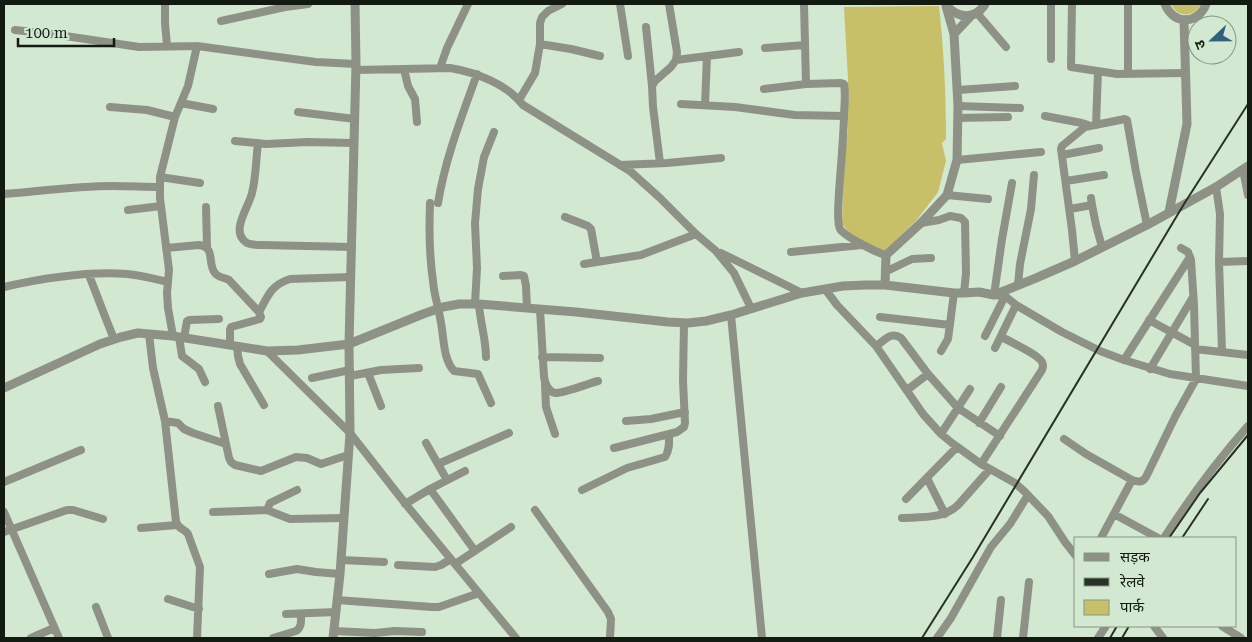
<svg xmlns="http://www.w3.org/2000/svg" width="1252" height="642" font-family="'Roboto Serif','Noto Sans Devanagari',serif">
	<style>
		.green { fill: #c7c068 }
		.lines { fill: none; stroke-linecap: round; stroke-linejoin: round }
		.minor { stroke: #8e9286; stroke-width: 8 }
		.tertiary { stroke: #8e9286; stroke-width: 9 }
		.rail { stroke: #283128; stroke-width: 2 }
	</style>
	<rect width="100%" height="100%" fill="#d3e8d1"/>
	<!-- green -->
	<path class="green" d="M1171,4H1201C1193,18 1178,18 1171,4Z
		M939,6C944,51 946,95 946,139L942,143L946,161L938,192L916,221L885,250H878L848,232L842,223L844,154L848,132V79L844,7Z"/>
	<g class="lines">
		<!-- minor -->
		<path class="minor" d="M165,4V23L167,46
			M620,4L628,56
			M804,4L806,84
			M1072,4L1071,67L1117,74L1186,73
			M977,13L1006,47
			M221,21L285,7L308,4
			M646,27L652,86
			M15,30L52,34L139,47L197,46L316,62L356,64
			M540,44L571,49L600,56
			M765,48L805,45
			M1051,59V4
			M676,60L739,52
			M440,68L447,48L468,4
			M404,69L408,86L415,99L417,122
			M356,70L450,68C475,72 507,84 523,105L630,171L660,198L696,234L716,251L734,273L751,308
			M1128,73V4
			M764,89L806,84L841,83L844,84C846,95 844,107 844,118C843,143 841,167 839,191C839,201 836,220 840,229C844,236 877,253 886,255
			M958,90L1015,86
			M519,100L535,73L540,44V23L542,17L548,11L562,4
			M181,103L213,109
			M681,104L735,107L795,115L844,116
			M705,105L707,56
			M958,106L1020,108
			M110,107L147,110L175,117
			M298,112L355,119
			M1045,116L1082,123L1091,126
			M958,118L1008,117
			M1096,125L1098,71
			M235,141L266,144L308,142L354,143
			M258,143C256,159 256,178 252,193C249,207 229,232 247,243C251,245 257,245 262,245L352,247
			M1062,155L1099,148
			M957,160L1041,152
			M660,163L653,107L652,86L655,81L671,67L676,60L677,52L669,4
			M620,165L667,163L721,158
			M1243,170L1248,195
			M160,177L200,183
			M1066,181L1104,175
			M1012,183L1002,239L994,295L1005,296L1016,305L1062,332L1100,351L1124,360L1170,374L1248,386
			M1216,187L1220,214L1219,262L1222,352
			M4,194C40,191 77,186 113,186C129,186 145,187 160,187
			M947,195L988,199
			M430,203C429,229 429,254 433,281C434,295 439,309 441,323C444,338 443,359 454,371L478,374L491,403
			M438,203C445,159 462,116 477,74
			M1092,205L1096,225L1102,247
			M206,207L207,247
			M1070,209L1092,205L1091,198
			M128,210L161,206
			M565,217L588,226L591,229L597,262
			M921,223L939,220L950,216L961,218L965,222L966,273L964,293
			M166,248L199,245C216,247 207,264 215,273C218,278 224,277 229,280L259,312L261,317L260,319L231,327L230,330V345
			M791,252L862,245
			M721,253L802,293
			M1075,261L1072,230L1061,149L1062,146L1085,127L1125,119L1127,120L1136,172L1147,225
			M1219,262L1248,261
			M584,264L641,255L696,234
			M885,272L912,259L931,258
			M89,275L106,319L114,339
			M503,276L521,275L524,276L526,286L527,308
			M1018,285L1020,264L1031,209L1034,175
			M4,287C44,278 86,271 127,274C140,275 155,279 168,282
			M825,289L837,305L876,346L923,414L941,434L952,443L981,464L1015,483L1024,491L1048,516L1065,542L1076,556
			M475,304L477,268L475,223L478,189L484,157L494,132
			M479,304C480,322 486,339 486,357
			M540,309L544,377C545,383 548,391 555,393C562,394 590,383 598,381
			M259,312C268,296 271,285 290,279L351,277
			M731,315L762,638
			M880,317L950,325
			M1149,320L1195,345
			M149,334L153,368L165,421L176,522C179,530 184,528 188,534L200,567L197,638
			M173,336L168,308L167,293L169,270L160,198V177L175,117L188,86L197,46
			M985,336L1005,296
			M179,337L182,356L199,369L205,382
			M184,338L187,321L189,320L219,319
			M237,346L238,356L240,364L264,405
			M876,346C885,340 891,331 901,338L928,374L958,408L1000,436
			M995,348L1016,305
			M1195,349L1248,355
			M267,351L350,433L408,507L516,638
			M941,351L948,339L954,293
			M542,357L600,358
			M1124,360L1190,257
			M1150,369L1193,297
			M368,373L381,406
			M350,376L381,370L419,368
			M312,378L350,370
			M545,384L546,407L555,434
			M907,390L928,374
			M218,406L229,458L231,462L235,465L261,471L296,457L307,458L321,464L348,455
			M165,421L178,423L184,429L193,433L226,444
			M626,421L651,419L685,412
			M979,423L1001,387
			M941,434L970,389
			M1064,439L1086,454L1132,480C1138,482 1142,483 1146,477L1175,417L1196,379L1194,305L1191,260L1188,252L1181,248
			M426,443L447,480
			M614,448L677,432L684,427L685,423L683,381L684,323
			M438,464L509,433
			M981,464L1042,370C1043,366 1044,366 1042,362C1038,354 1010,342 1002,337
			M927,478L945,514
			M4,482L81,450
			M430,489L475,551
			M582,490L627,468L665,457C670,450 669,442 669,434
			M906,499L957,447
			M405,504L430,489L465,471
			M267,510L270,503L297,490
			M535,510L608,612L611,619L610,638
			M4,512L59,638
			M213,512L267,510L290,519L344,518
			M1114,514L1158,538
			M902,518C922,517 945,519 959,504L989,470
			M141,528L177,525
			M4,532L67,510H73L103,519
			M1101,538L1132,480
			M1164,538C1189,499 1217,461 1248,426
			M341,560L384,562
			M455,564L511,527
			M398,565L435,567L441,565L451,559
			M269,574L297,569L316,572L340,574
			M168,599L199,609
			M337,600L432,607H439L479,593
			M96,607L108,638
			M286,614L336,612
			M1154,626L1163,638
			M1222,626L1241,638
			M334,631L375,633L394,631L422,632
			M31,638L54,628
			M273,638L296,631C302,627 301,621 301,614
			M937,638L951,618L991,547L1010,524L1028,495
			M997,638L1001,600
			M1023,638L1029,582
			M1098,638L1106,626"/>
		<!-- tertiary -->
		<path class="tertiary" d="M1165,4C1173,25 1198,25 1206,4
			M946,5C958,19 975,20 985,4
			M954,34L972,15
			M1169,212L1187,124L1184,20
			M885,285L886,255L921,223L947,195L957,160L958,106L954,34L946,6
			M4,388L100,344L121,337L138,333L173,336L267,351L298,350L349,344L423,314L443,307L459,304H479L576,312L668,322L688,323L706,321L731,315L802,293L843,286L865,285H885L954,293H964L979,292L994,295L1036,278L1075,261L1147,225L1216,187L1248,166
			M333,638L340,574L350,433L349,344L356,64L355,4"/>
		<!-- rail -->
		<path class="rail" d="M1169,538L1200,493L1248,435
			M1182,538L1208,499
			M922,638L973,557L1184,204L1248,104
			M1110,638L1117,626
			M1122,638L1129,626"/>
	</g>
	<!-- border -->
	<rect width="1252" height="642" fill="none" stroke="#121a12" stroke-width="10"/>
	<!-- legend -->
	<rect x="1074" y="537" width="162" height="90" fill="#d3e8d1" stroke="#869685"/>
	<rect x="1084" y="553" width="25" height="8" fill="#8e9286" stroke="#869685"/>
	<text x="1120" y="562" font-size="15" fill="#121a12">सड़क</text>
	<rect x="1084" y="578" width="25" height="8" fill="#283128" stroke="#869685"/>
	<text x="1120" y="587" font-size="15" fill="#121a12">रेलवे</text>
	<rect x="1084" y="600" width="25" height="15" fill="#c7c068" stroke="#869685"/>
	<text x="1120" y="612" font-size="15" fill="#121a12">पार्क</text>
	<!-- north arrow -->
	<g transform="translate(1212 40) rotate(248)"><circle r="24" fill="#d3e8d1" stroke="#869685"/>
	<path d="M0-4L9 19L0 12L-9 19Z" fill="#30607e"/>
	<text y="-8" font-size="14" font-weight="bold" text-anchor="middle" fill="#121a12">उ</text>
	</g>
	<!-- scale -->
	<path d="M18 38v8h96v-8" fill="none" stroke="#121a12" stroke-width="2.5"/>
	<text x="25" y="38" font-size="15" fill="#121a12" stroke="#d3e8d1" stroke-width="4" paint-order="stroke">100 m</text>
</svg>
